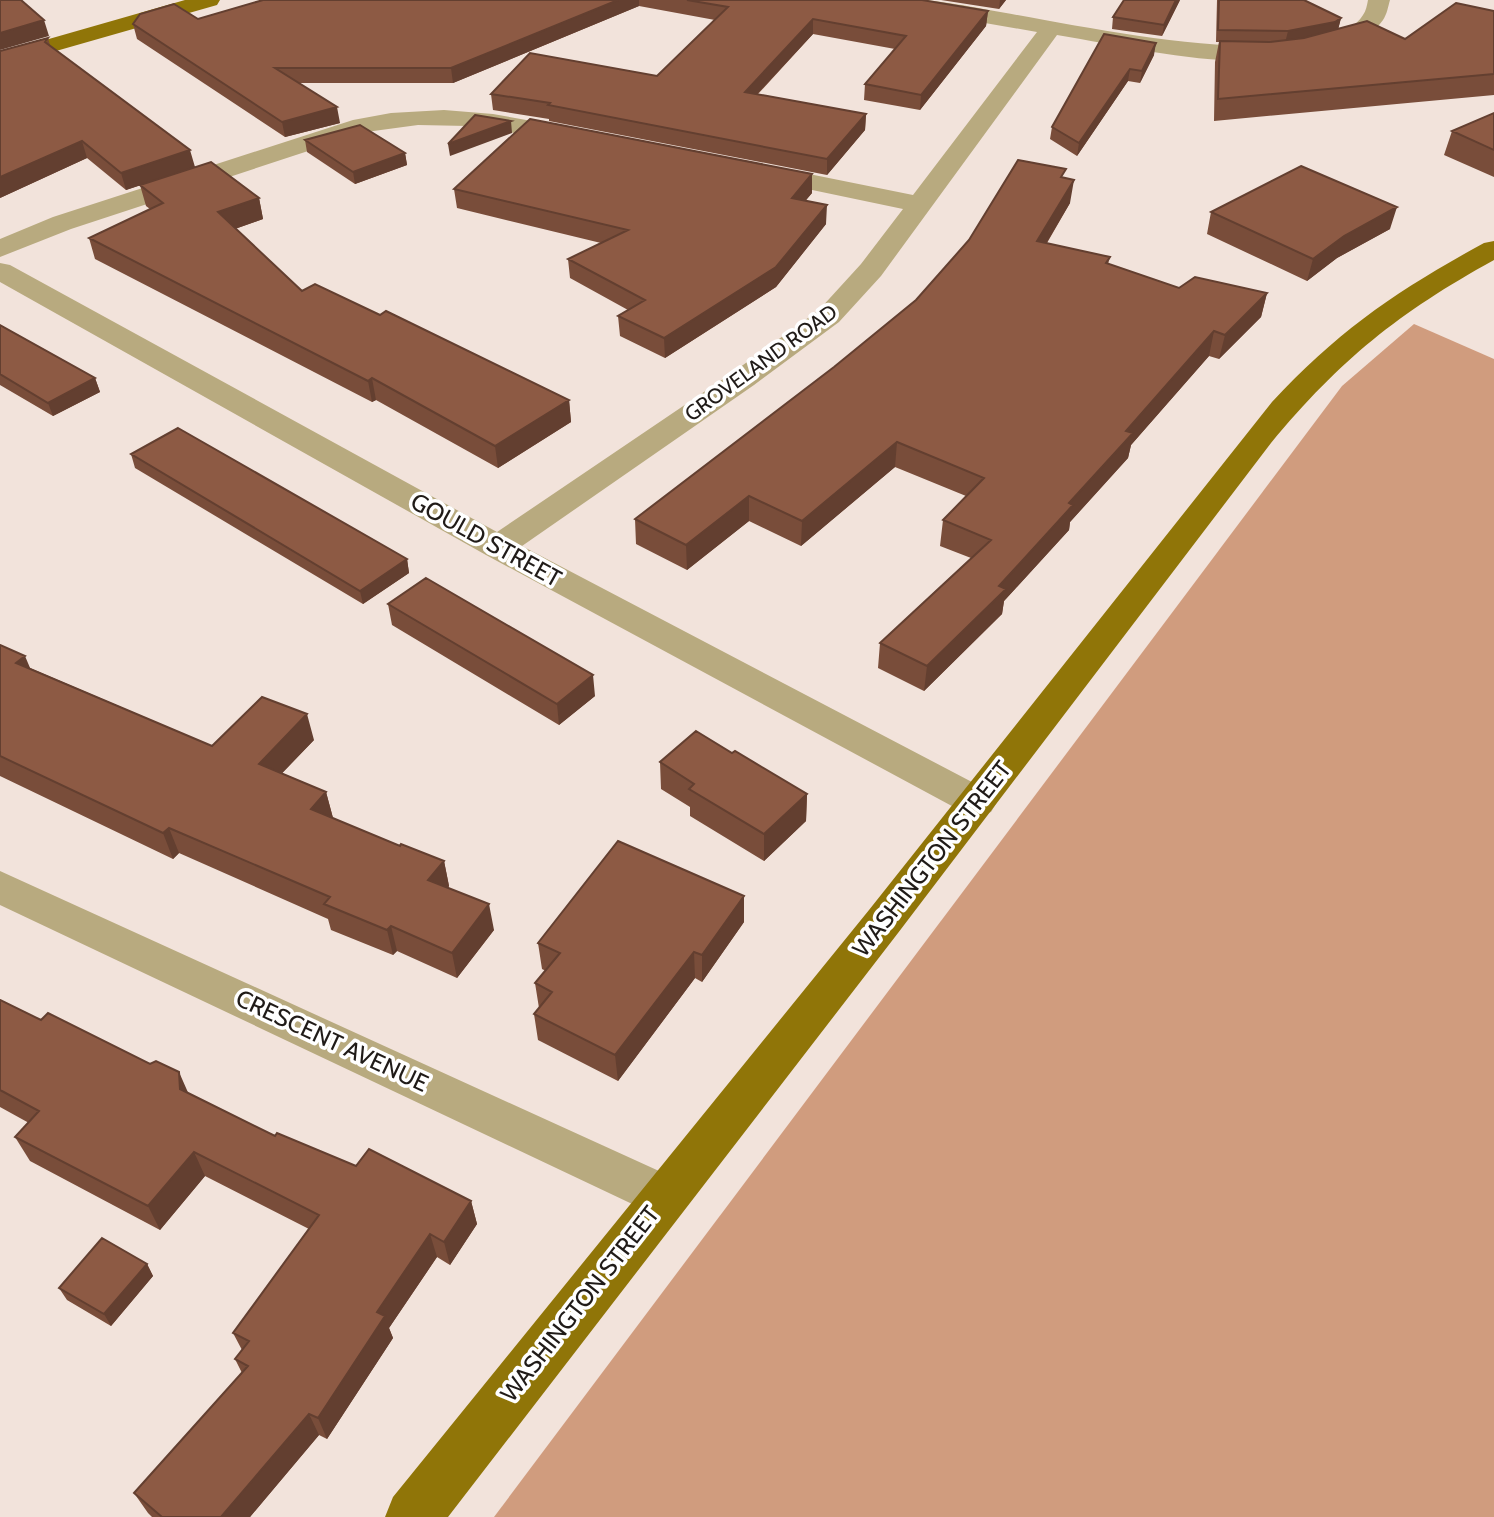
<svg xmlns="http://www.w3.org/2000/svg" width="1494" height="1517" font-family="Cabin,sans-serif">
	<style>
		.forest { fill: #d09c7e }
		.lines { fill: none; stroke-linecap: round; stroke-linejoin: round }
		.minor { fill: #b8aa7f; fill-rule: evenodd }
		.major { fill: #907508; fill-rule: evenodd }
		.wall { fill: #794d3a }
		.shaded-wall { fill: #633f30 }
		.building { fill: #8d5a44; stroke: #633f30; stroke-width: 2 }
		.labels { text-anchor: middle; stroke-width: 7; stroke-linejoin: round; paint-order: stroke }
		.far-street-label { font-size: 21px; fill: #201b18; stroke: #fff }
		.street-label { font-size: 24px; fill: #201b18; stroke: #fff }
	</style>
	<rect width="100%" height="100%" fill="#f2e3db"/>
	<!-- forest -->
	<path class="forest" d="M1414,324L1494,359V1517H494L1342,386Z"/>
	<g class="lines">
		<!-- minor -->
		<path class="minor" d="M876,0C892,0 909,0 924,0C1005,6 1314,91 1363,15C1366,11 1367,5 1368,0H1390C1388,7 1387,14 1383,20C1371,37 1352,44 1333,49C1242,76 1148,50 1057,35L881,276L839,322L754,385L522,546L991,792L997,802L991,812L977,817L963,812L486,555L0,282V263L10,265L497,532L732,373L819,310L861,264L903,209L750,177L746,172L750,167L759,164L913,195L1037,32L887,6L879,5Z
			M444,110L493,114L582,130L585,135L582,140L573,142L468,126L418,125L366,132L71,229L0,257V239L53,217L353,120L391,113Z
			M0,871L681,1181L688,1196L681,1211L664,1218L647,1211L0,905Z"/>
		<!-- major -->
		<path class="major" d="M185,0H220L217,5L0,67V53Z
			M1494,241V260C1398,313 1341,359 1271,443L898,933L448,1517H385L393,1497L869,910L1272,402C1340,329 1398,290 1484,243Z"/>
	</g>
	<!-- wall -->
	<path class="wall" d="M263,0H922L988,11L986,26L920,110L864,100L865,84L895,49L813,34L758,94L866,114L865,130L827,175L549,121V119L493,110L491,94L657,76L715,20L639,6L453,83H300L340,123L285,137L137,39L133,24L198,19Z
		M941,0H1006L999,9Z
		M1180,0L1162,36L1112,29L1113,17Z
		M1217,0H1304L1341,18L1338,29L1405,39L1494,11V95L1214,121L1215,62L1219,42H1216Z
		M1104,34L1154,55L1140,83L1128,81L1077,156L1050,139L1052,127Z
		M48,38L50,45L195,167L126,190L87,158L0,198Z
		M1494,113V177L1444,155L1452,131Z
		M305,140L405,153L407,165L355,184L307,152Z
		M812,174V193L805,201L826,224L776,287L665,358L620,336L618,316L628,310L570,278L568,259L601,243L457,208L454,189Z
		M1064,178L1070,203L1047,243L1110,257L1108,264L1179,288L1267,293L1261,317L1219,359L1209,356L1131,445L1128,458L1070,522L1069,530L1004,601L1002,614L924,691L878,668L880,643L971,558L940,546L943,520L966,496L895,467L801,546L749,521L687,570L636,544L635,519L834,367Z
		M140,185L259,198L263,219L235,229L302,291L569,400L571,422L498,468L376,400L372,402L95,259L89,238L150,209L146,206Z
		M1211,212L1390,229L1337,258L1307,281L1207,234Z
		M0,325L95,378L100,392L53,416L0,385Z
		M131,454L407,559L409,573L363,604L135,468Z
		M388,604L595,696L559,725L392,625Z
		M0,645L30,668L212,746L314,740L282,773L326,792L333,818L400,846L444,861L449,886L448,888L494,930L457,978L397,951L393,955L331,930L328,919L179,853L173,859L0,776Z
		M732,753L807,794L806,821L764,861L690,816V807L661,789L660,762Z
		M744,922L702,982L695,978L618,1081L538,1040L534,1014L539,1008L535,983L546,971L542,969L538,943Z
		M0,1000L275,1136L356,1166L471,1201L477,1224L450,1265L437,1257L389,1328L393,1338L327,1439L319,1435L250,1517H152L148,1513L134,1493L242,1373L235,1359L242,1350L233,1333L309,1229L205,1176L160,1230L30,1161L15,1137L29,1123L0,1107Z
		M147,1264L153,1276L111,1326L67,1300L59,1288Z"/>
	<!-- shaded-wall -->
	<path class="shaded-wall" d="M618,0H639V6L453,83L451,68Z
		M1000,0H1006L999,9Z
		M1176,0H1180L1162,36L1164,25Z
		M988,11L986,26L920,110L921,95Z
		M1341,18L1338,30L1285,43L1288,31Z
		M813,19V34L745,107V92Z
		M44,20L49,36L0,50V33Z
		M1156,43L1154,55L1140,83L1142,71Z
		M1130,69L1128,81L1077,156L1079,143Z
		M337,107L340,123L285,137L282,122Z
		M866,114L865,130L827,175V159Z
		M511,121L512,133L450,156L448,144Z
		M82,141L87,158L0,198V177Z
		M190,150L195,167L126,190L121,173Z
		M405,153L407,165L355,184L353,172Z
		M812,174V193L792,217V198Z
		M1074,180L1070,203L1034,264L1037,241Z
		M259,198L263,219L223,233L218,212Z
		M827,205L826,224L776,287L665,358L664,338Z
		M1397,207L1390,229L1337,258L1307,281L1313,259L1344,236Z
		M1267,293L1261,317L1219,359L1225,335Z
		M1214,331L1209,356L1131,445L1128,458L1070,522L1069,530L1004,601L1002,614L924,691L927,666L999,586L1069,503L1126,431Z
		M95,378L100,392L53,416L48,403Z
		M372,378L376,400L372,402L368,381Z
		M569,400L571,422L498,468L495,446Z
		M897,442L895,467L801,546L802,521Z
		M749,496V521L687,570L686,545Z
		M407,559L409,573L363,604L360,591Z
		M25,656L36,682L16,663Z
		M593,675L595,696L559,725L557,704Z
		M307,714L314,740L267,789L259,764Z
		M326,792L333,818L311,809Z
		M807,794L806,821L764,861V834Z
		M169,828L179,853L173,859L163,833Z
		M444,861L449,886L434,905L428,880Z
		M744,896V922L702,982V955Z
		M489,904L494,930L457,978L452,953Z
		M391,926L397,951L393,955L387,930Z
		M694,952L695,978L618,1081L615,1055Z
		M179,1072L190,1097L180,1089Z
		M194,1152L205,1176L160,1230L148,1206Z
		M471,1201L477,1224L450,1265L444,1242Z
		M430,1234L437,1257L389,1328L393,1338L327,1439L318,1418L377,1312Z
		M147,1264L153,1276L111,1326L104,1314Z
		M309,1414L319,1435L250,1517H221Z"/>
	<!-- building -->
	<path class="building" d="M0,0H21L44,20L0,33Z
		M263,0H618L451,68H275L337,107L282,122L133,24L140,14L174,4L198,19Z
		M687,0H922L988,11L921,95L865,84L906,36L813,19L745,92L866,114L827,159L548,105L550,103L491,94L530,53L657,76L728,7Z
		M1124,0H1176L1164,25L1113,17Z
		M1219,0H1304L1341,18L1335,22L1288,31L1218,30Z
		M1456,3L1494,11V74L1218,99L1220,41L1269,42L1304,38L1367,21L1405,39Z
		M1104,34L1156,43L1142,71L1130,69L1079,143L1052,127Z
		M48,38L45,42L190,150L121,173L82,141L0,177V51Z
		M1494,113V150L1452,131Z
		M475,115L511,121L448,144Z
		M530,119L812,174L792,198L827,205L776,267L664,338L618,316L645,300L568,259L628,230L454,189Z
		M360,125L405,153L353,172L305,140Z
		M1018,160L1066,169L1061,177L1074,180L1037,241L1110,257L1106,263L1179,288L1195,277L1267,293L1225,335L1214,331L1126,431L1133,433L1069,503L1073,505L999,586L1006,589L927,666L880,643L991,540L943,520L984,478L897,442L802,521L749,496L686,545L635,519L834,367L916,300L969,240Z
		M211,162L259,198L218,212L302,291L315,284L380,315L386,311L569,400L495,446L372,378L368,381L89,238L163,203L140,185Z
		M1301,166L1397,207L1344,236L1313,259L1211,212Z
		M0,325L95,378L48,403L0,374Z
		M178,428L407,559L360,591L131,454Z
		M426,578L593,675L557,704L388,604Z
		M0,645L25,656L16,663L212,746L262,697L307,714L259,764L326,792L311,809L400,846L401,844L444,861L428,880L489,904L452,953L391,926L387,930L324,904L330,897L169,828L163,833L0,756Z
		M696,731L732,753L735,751L807,794L764,834L689,789L694,784L660,762Z
		M618,841L744,896L702,955L694,952L615,1055L534,1014L552,992L535,983L560,953L538,943Z
		M0,1000L41,1020L48,1013L150,1064L156,1061L179,1072L180,1089L275,1136L277,1133L356,1166L369,1149L471,1201L444,1242L430,1234L377,1312L385,1316L318,1418L309,1414L221,1517H162L134,1493L248,1366L235,1359L249,1341L233,1333L319,1215L194,1152L148,1206L15,1137L39,1111L0,1090Z
		M102,1238L147,1264L104,1314L59,1288Z"/>
	<g class="labels">
		<!-- far-street labels -->
		<g class="far-street-label">
			<text transform="translate(761 363) rotate(-36)" y="7">GROVELAND ROAD</text>
		</g>
		<!-- street labels -->
		<g class="street-label">
			<text transform="translate(486 540) rotate(29)" y="8">GOULD STREET</text>
			<text transform="translate(932 859) rotate(-52)" y="8">WASHINGTON STREET</text>
			<text transform="translate(332 1041) rotate(25)" y="8">CRESCENT AVENUE</text>
			<text transform="translate(580 1304) rotate(-52)" y="8">WASHINGTON STREET</text>
		</g>
	</g>
</svg>
